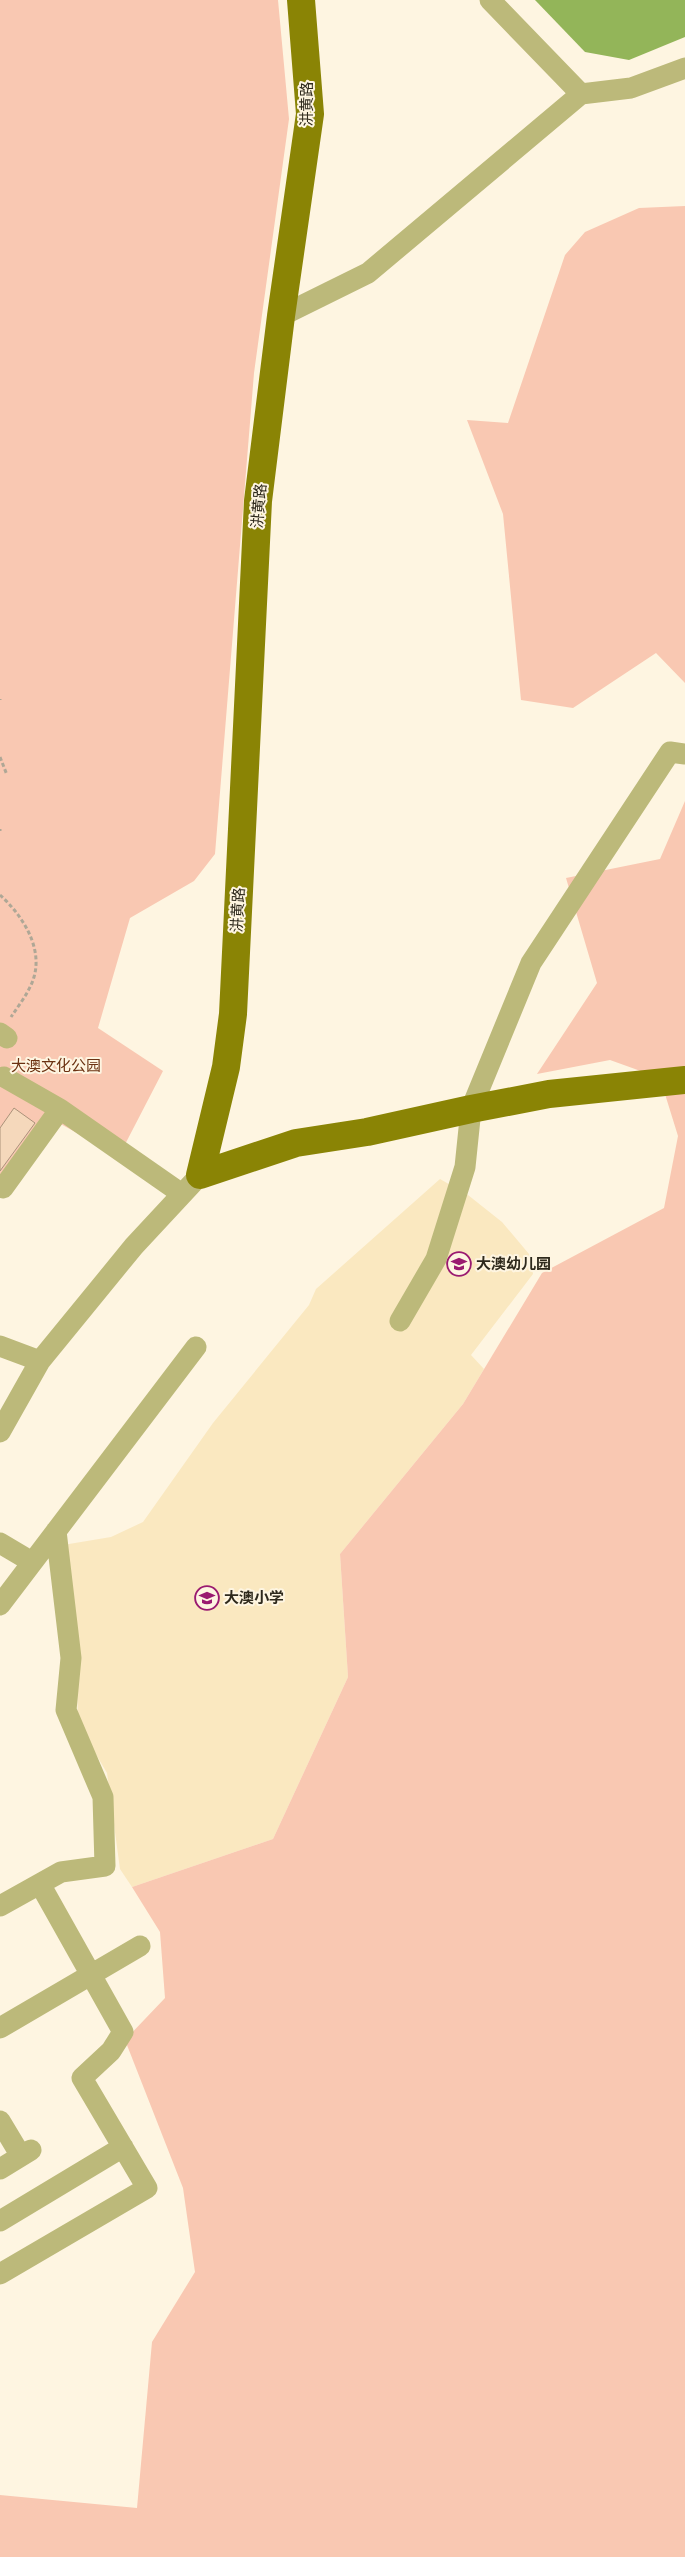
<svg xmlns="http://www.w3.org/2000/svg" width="685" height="2557" font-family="'DM Sans','Noto Sans SC',sans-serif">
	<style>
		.built { fill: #fae8c0 }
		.green { fill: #f9c8b2 }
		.water { fill: #93b559 }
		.building { fill: #f5d8bb; stroke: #ab927a }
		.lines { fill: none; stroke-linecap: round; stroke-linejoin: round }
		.path { stroke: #afa796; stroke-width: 3; stroke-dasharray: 4 2.5; stroke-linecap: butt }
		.minor { stroke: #bcb97a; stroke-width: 21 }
		.major { stroke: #8a8405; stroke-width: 28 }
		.labels { text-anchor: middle; stroke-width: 4; stroke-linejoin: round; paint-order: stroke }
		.street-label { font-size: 15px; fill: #2e291c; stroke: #fef5e1 }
		.park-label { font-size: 15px; fill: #6b3111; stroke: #fef5e1 }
		.poi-label { font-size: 15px; font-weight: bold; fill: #2e291c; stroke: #fef5e1; text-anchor: start }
	</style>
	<rect width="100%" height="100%" fill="#fef5e1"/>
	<!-- built -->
	<path class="built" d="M440,1179L468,1195L502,1222L529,1254L533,1274L471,1355L484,1369L463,1404L340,1554L348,1677L273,1839L132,1887L120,1869L107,1773L78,1724L76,1642L63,1545L111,1537L143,1522L213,1423L309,1305L316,1289Z"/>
	<!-- green -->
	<path class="green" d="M0,0H278L289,119L254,373L215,854L194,881L130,918L98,1028L163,1071L119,1156L57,1122L0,1191Z
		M685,206V683L656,653L573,708L521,700L503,514L467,420L508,423L565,255L585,232L639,208Z
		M685,801V2557H0V2495L137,2508L152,2342L195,2272L183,2188L125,2040L165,1998L160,1932L132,1887L273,1839L348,1677L340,1554L463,1404L542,1273L664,1208L678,1136L660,1078L610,1060L537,1074L597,983L566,878L660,859Z"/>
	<!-- water -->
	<path class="water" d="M535,0H685V37L629,60L585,52Z"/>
	<!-- building -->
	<path class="building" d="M14,1108L35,1123L0,1171V1128Z"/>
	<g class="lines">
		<!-- path -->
		<path class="path" d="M0,699V700
			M0,757L7,775
			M0,829V831
			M0,895C21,914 43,946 34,977C30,991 19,1005 11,1017"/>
		<!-- minor -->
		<path class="minor" d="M581,94L631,88L685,68
			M281,316L368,273L581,94L490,0
			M0,1033L7,1038
			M4,1077L60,1109
			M0,1186L3,1188L60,1109L182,1194
			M400,1321L436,1259L465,1167L471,1109L531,963L670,752L685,754
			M0,1346L40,1361L134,1246L200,1175
			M0,1432L40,1361
			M0,1543L32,1562
			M0,1605L196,1347
			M0,1906L61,1872L105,1866L103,1797L66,1710L71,1658L56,1531
			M0,2028L140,1946
			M0,2121L21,2156
			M0,2169L31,2150
			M0,2221L123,2147
			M0,2274L147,2188L82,2078L111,2051L123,2032L40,1884"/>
		<!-- major -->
		<path class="major" d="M301,0L310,114L281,316L258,501L233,1014L226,1067L200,1175L296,1143L367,1132L471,1109L549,1094L685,1080"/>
	</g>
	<!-- icons -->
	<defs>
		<g id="school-ring" transform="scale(1.25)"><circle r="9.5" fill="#fef5e1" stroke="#9a1a70" stroke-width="1.5"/><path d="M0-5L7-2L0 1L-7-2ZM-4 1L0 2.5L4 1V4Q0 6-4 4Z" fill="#9a1a70"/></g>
	</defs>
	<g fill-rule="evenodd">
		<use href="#school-ring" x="459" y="1264"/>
		<use href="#school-ring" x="207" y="1598"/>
	</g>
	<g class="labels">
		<!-- street labels -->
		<g class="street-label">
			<text transform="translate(307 104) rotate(-90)" y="5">汫黄路</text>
			<text transform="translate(259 506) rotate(-85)" y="5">汫黄路</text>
			<text transform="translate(238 910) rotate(-87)" y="5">汫黄路</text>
		</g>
		<!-- park labels -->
		<g class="park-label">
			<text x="56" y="1071">大澳文化公园</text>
		</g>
		<!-- poi labels -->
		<g class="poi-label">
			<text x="476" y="1269">大澳幼儿园</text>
			<text x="224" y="1603">大澳小学</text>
		</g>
	</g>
</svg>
